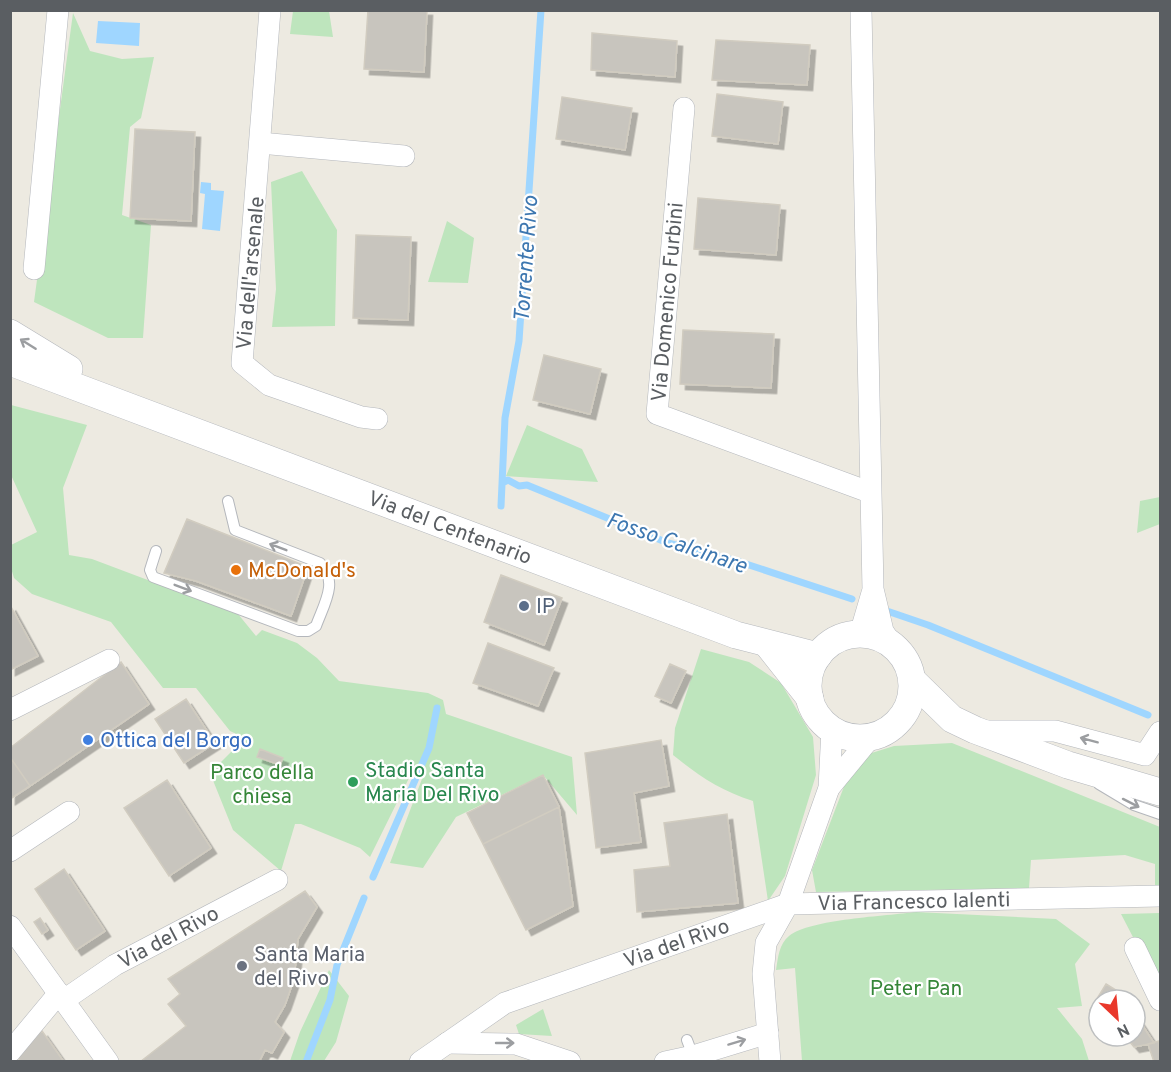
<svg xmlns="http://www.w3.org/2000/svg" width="1171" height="1072" font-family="Overpass,sans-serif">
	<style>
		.green { fill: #bee5bd }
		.water { fill: #9fd6ff }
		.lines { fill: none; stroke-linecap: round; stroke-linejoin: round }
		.stream { stroke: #9fd6ff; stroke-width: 7 }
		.building { fill: #c8c5be; stroke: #d1ccc0; stroke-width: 1.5; filter: url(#shadow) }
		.service-casing { stroke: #b4b7bc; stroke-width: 12 }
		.minor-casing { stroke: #b4b7bc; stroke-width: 22 }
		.tertiary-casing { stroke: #b4b7bc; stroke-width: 28 }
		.service { stroke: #fff; stroke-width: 10 }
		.minor { stroke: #fff; stroke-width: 21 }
		.tertiary { stroke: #fff; stroke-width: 27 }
		.oneway { stroke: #9c9ea1 }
		.food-dot { fill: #e8710a; stroke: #fff; stroke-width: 2 }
		.service-dot { fill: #5c6f8a; stroke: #fff; stroke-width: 2 }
		.shop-dot { fill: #3f7fe0; stroke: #fff; stroke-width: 2 }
		.leisure-dot { fill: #2e9e5b; stroke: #fff; stroke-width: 2 }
		.worship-dot { fill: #6b7280; stroke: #fff; stroke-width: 2 }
		.labels { text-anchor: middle; stroke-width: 4.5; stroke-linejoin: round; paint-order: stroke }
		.street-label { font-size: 21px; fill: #5a5e62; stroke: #fff }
		.food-label { font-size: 21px; fill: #c56008; stroke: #fff; text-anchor: start }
		.service-label { font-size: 21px; fill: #4e5e75; stroke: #fff; text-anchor: start }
		.shop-label { font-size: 21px; fill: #366cbe; stroke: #fff; text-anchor: start }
		.leisure-label { font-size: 21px; fill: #27864d; stroke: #fff; text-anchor: start }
		.park-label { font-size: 21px; fill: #358638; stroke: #fff }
		.worship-label { font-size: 21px; fill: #5b616d; stroke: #fff; text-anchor: start }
		.water-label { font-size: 22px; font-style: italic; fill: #3d77b0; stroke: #fff }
	</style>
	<defs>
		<filter id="shadow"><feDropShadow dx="5.5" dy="5.5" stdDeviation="0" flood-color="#0004"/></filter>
	</defs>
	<rect width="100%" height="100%" fill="#edeae1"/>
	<!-- green -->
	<path class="green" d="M293,11H329L333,37L290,34Z
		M73,13L90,51L122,59L154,57L141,118L130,127L122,215L151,225L143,338H108L34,302Z
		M302,171L337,230L335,326L272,327L276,289L271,182Z
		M447,221L474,238L468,283L428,282Z
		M11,405L87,425L63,488L69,555L92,559L238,614L256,636L262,630L297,643L317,658L339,681L428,693L443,700L446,714L572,757L577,815L543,775L456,817L423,868L390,863L425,771L414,768L370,857L360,848L301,824H295L281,871L233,830L210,773L245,738L230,731L196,688H163L111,622L32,594L14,578L11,568V545L37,532L11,475Z
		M527,425L582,449L598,482L506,476Z
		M1160,497V524L1137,533L1140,501Z
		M701,649L749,662L781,683L813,737L816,775L785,876L768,901L753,801C721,791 699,776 673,755L675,728Z
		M952,743L1160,827V885H1155V864L1125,855L1031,860L1029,888L816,892L812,870L850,771L862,756L894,746Z
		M916,912L1056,919L1090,944L1075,964L1082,1006L1057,1008L1082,1039L1089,1061H802L795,968L776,970C778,958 779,944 789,936C810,919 887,916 916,912Z
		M1160,913V989L1121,914Z
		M329,970L349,996L336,1042L324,1061H290L300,1032Z
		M543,1009L552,1036L519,1034L516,1025Z"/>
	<!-- water -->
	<path class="water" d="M98,21L140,23L139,46L96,43Z
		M201,182L211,183V190L224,191L220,231L202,229L205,194L200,193Z"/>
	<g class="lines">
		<!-- stream -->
		<path class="stream" d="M504,482L508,480L519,486L527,485L668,543L740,562L852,599
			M501,506L505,418L519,341L541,10
			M887,611L928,625L1148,715
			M373,877L429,748L437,708
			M306,1062L330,1000L337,965L364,898"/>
	</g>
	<!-- building -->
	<path class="building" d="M368,10H427L424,72L364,69Z
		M592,33L677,41L675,77L591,70Z
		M716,40L810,45L807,85L712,80Z
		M717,94L783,102L778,144L712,136Z
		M562,97L632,108L625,150L556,139Z
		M135,129L195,132L191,221L130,218Z
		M698,198L780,205L776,255L694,249Z
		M356,235L411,237L408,320L353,318Z
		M683,330L774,334L771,388L680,384Z
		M544,355L601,369L590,414L533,400Z
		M187,519L308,567L291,616L196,581L164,573Z
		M501,575L562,598L544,645L484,622Z
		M10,605L38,656L10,670Z
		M488,643L554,668L538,706L473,683Z
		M121,662L149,704L30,786L10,757V748Z
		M670,664L686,671L671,703L655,696Z
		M186,699L215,743L184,763L155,719Z
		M661,740L669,786L634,793L641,842L596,848L585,753Z
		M260,749L283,758L280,765L257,757Z
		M10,757L30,786L10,799Z
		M543,775L559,807L483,844L467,813Z
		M167,780L211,848L169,876L124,808Z
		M559,807L573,906L526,930L483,844Z
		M727,814L738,903L637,912L634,870L670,866L664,823Z
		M64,869L105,931L76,950L35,889Z
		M305,891L317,907L298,939L294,979L285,1005L275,1022L284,1032L272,1053L265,1050L259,1062H140L186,1026L168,1004L180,994L168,979Z
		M40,918L48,930L42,934L34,922Z
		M1106,984L1132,1000H1099V1016L1090,1010Z
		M1135,1014L1154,1043L1134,1047L1125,1036H1135Z
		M42,1031L64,1062H21L14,1052Z
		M1159,1041L1160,1062H1154L1148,1044Z"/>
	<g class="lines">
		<!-- service casing -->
		<g class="service-casing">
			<path id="service" d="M156,551L150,570L153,577L298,631H308L316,626C324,604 339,581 320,563L235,530L228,501
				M1099,784L1134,805L1160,814
				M687,1040L693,1056"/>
		</g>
		<!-- minor casing -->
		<g class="minor-casing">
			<g id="minor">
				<path d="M270,10L242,363L269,385L361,417L377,419"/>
				<path d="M861,10L873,589L883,631L893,646"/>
				<path d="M684,108L657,414L869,492"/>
				<path d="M260,143L404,156"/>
				<path d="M34,269L58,10"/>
				<path d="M860,634L872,593"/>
				<path d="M10,710L109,660"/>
				<path id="s1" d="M832,729L829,788L788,904L1160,896"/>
				<path d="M987,731H1055L1145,755L1160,732"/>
				<path d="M829,788L871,737"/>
				<path d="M10,851L69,812"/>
				<path d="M10,926L108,1062"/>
				<path d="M1135,948L1160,1000"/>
				<path id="s2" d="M64,1000L115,965L277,880"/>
				<path d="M447,1043L516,1044L570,1062"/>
				<path d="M10,1052L59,993"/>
				<path id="s3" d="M420,1062L505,1003L788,904"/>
				<path d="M665,1062L693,1056L768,1033"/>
				<path d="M770,1062L763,974L766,943L788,904"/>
			</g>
		</g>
		<!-- tertiary casing -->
		<g class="tertiary-casing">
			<g id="tertiary">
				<path d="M10,333L69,369"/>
				<path id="s4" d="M10,362L736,635L818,656"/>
				<circle cx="860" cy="686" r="52"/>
				<path d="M768,645L810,698"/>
				<path d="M912,680L952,719L975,730L1068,765L1160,792"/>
			</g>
		</g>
		<!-- service -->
		<use href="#service" class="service"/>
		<!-- minor -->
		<use href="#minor" class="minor"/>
		<!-- tertiary -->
		<use href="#tertiary" class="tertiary"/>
	</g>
	<!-- one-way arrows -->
	<defs><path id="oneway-shaft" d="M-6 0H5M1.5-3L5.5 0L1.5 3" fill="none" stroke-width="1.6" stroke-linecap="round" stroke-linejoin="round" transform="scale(1.5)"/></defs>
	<g class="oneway">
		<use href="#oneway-shaft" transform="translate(28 344) rotate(-148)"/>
		<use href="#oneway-shaft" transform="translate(278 547) rotate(-159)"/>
		<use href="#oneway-shaft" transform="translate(183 588) rotate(21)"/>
		<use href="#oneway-shaft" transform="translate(1089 740) rotate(-165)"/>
		<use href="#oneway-shaft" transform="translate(1131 803) rotate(27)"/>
		<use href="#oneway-shaft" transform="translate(737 1042) rotate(-17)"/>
		<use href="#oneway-shaft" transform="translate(505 1043)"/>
	</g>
	<!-- markers -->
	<circle class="food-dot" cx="236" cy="570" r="6"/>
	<circle class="service-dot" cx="524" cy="606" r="6"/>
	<circle class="shop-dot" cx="88" cy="740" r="6"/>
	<circle class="leisure-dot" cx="353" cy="782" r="6"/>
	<circle class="worship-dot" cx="242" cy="966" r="6"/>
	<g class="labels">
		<!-- street labels -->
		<g class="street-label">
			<text transform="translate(250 273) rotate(-85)" y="7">Via dell'arsenale</text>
			<text transform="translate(667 302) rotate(-85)" y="7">Via Domenico Furbini</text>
			<text dy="7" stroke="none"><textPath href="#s4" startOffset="470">Via del Centenario</textPath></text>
			<text dy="7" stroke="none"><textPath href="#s1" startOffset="308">Via Francesco Ialenti</textPath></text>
			<text dy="7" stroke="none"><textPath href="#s2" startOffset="122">Via del Rivo</textPath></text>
			<text dy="7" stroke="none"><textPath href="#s3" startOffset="285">Via del Rivo</textPath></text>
		</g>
		<!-- food labels -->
		<g class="food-label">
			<text x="248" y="577">McDonald's</text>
		</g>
		<!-- service labels -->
		<g class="service-label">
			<text x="536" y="613">IP</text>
		</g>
		<!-- shop labels -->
		<g class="shop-label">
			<text x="100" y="747">Ottica del Borgo</text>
		</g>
		<!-- leisure labels -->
		<g class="leisure-label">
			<text x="365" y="777">Stadio Santa<tspan x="365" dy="24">Maria Del Rivo</tspan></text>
		</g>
		<!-- park labels -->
		<g class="park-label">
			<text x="262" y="779">Parco della<tspan x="262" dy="24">chiesa</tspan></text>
			<text x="916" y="995">Peter Pan</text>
		</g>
		<!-- worship labels -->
		<g class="worship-label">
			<text x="254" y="961">Santa Maria<tspan x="254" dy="24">del Rivo</tspan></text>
		</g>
		<!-- water labels -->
		<g class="water-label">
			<text transform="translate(525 259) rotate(-86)" y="8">Torrente Rivo</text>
			<text transform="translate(677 542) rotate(19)" y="8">Fosso Calcinare</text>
		</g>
	</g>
	<!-- border -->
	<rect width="1171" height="1072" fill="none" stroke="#5a5e62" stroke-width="24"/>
	<!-- north arrow -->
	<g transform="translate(1117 1018) rotate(154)"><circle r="28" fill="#ffffff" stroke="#bdbfc0" stroke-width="1.5"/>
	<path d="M0-4.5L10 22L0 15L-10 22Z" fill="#e9382b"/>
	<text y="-9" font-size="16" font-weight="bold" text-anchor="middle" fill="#5a5e62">N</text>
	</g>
</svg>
